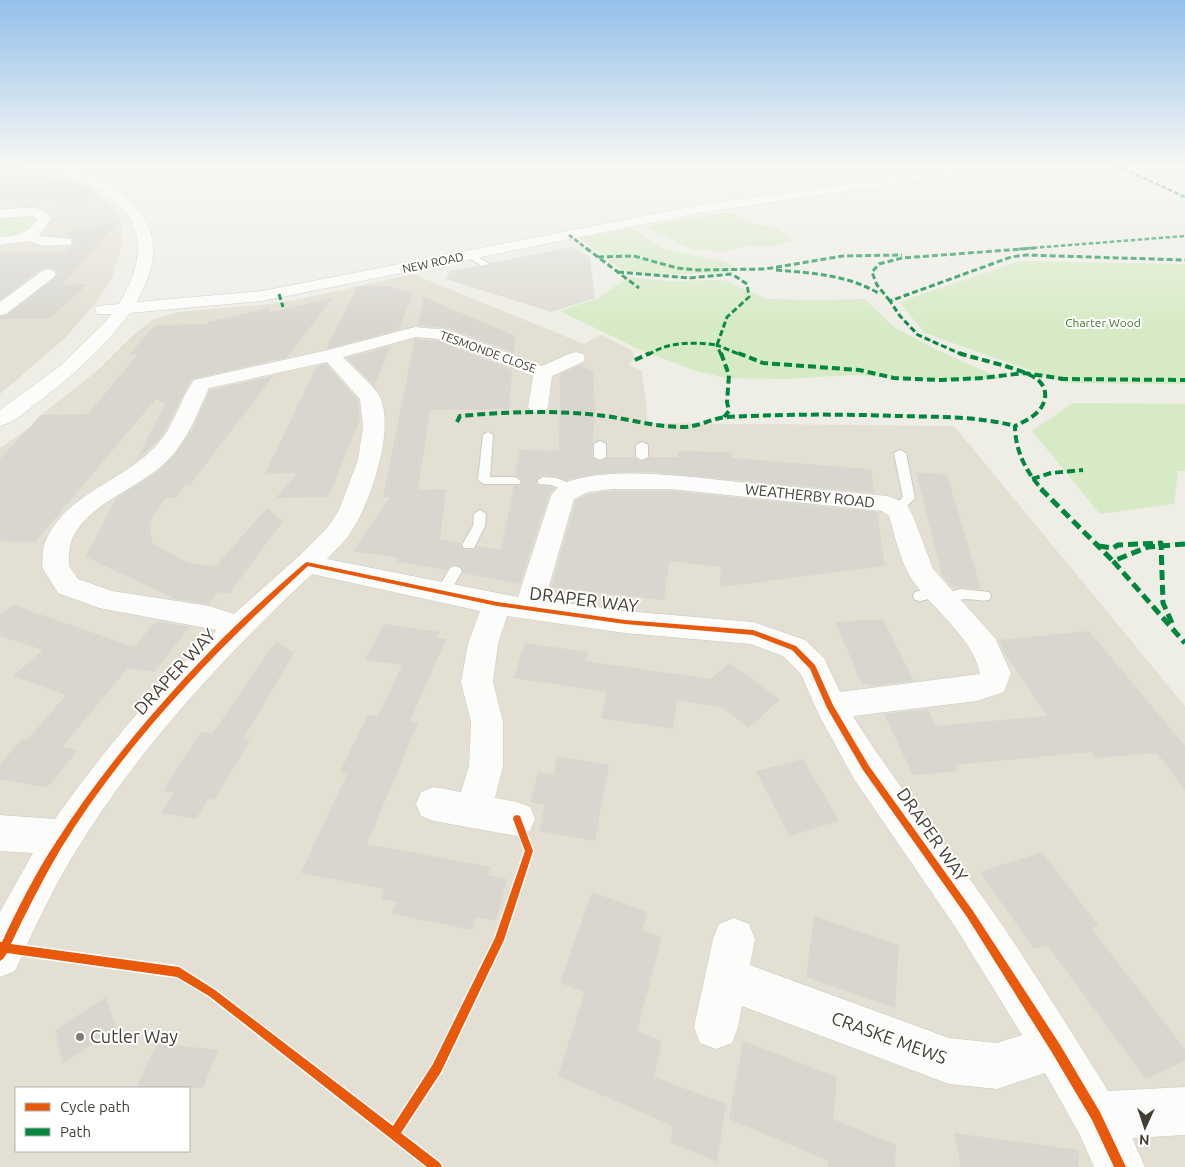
<svg xmlns="http://www.w3.org/2000/svg" width="1185" height="1167" font-family="Ubuntu,sans-serif">
	<style>
		.residential { fill: #e3dfd3; fill-rule: evenodd }
		.industrial { fill: #dedcd4 }
		.green { fill: #d7eac6 }
		.building { fill: #d8d6cf }
		.lines { fill: none; stroke-linecap: round; stroke-linejoin: round }
		.lane-casing { stroke: #cccac4; stroke-width: 2 }
		.street-casing { stroke: #cccac4; stroke-width: 1 }
		.lane { fill: #fcfcfb; fill-rule: evenodd }
		.street { fill: #fcfcfb; fill-rule: evenodd }
		.quiet-far3 { stroke: #00873e; stroke-width: 2.5; stroke-dasharray: 4.5 2.5; stroke-linecap: butt }
		.quiet-far2 { stroke: #00873e; stroke-width: 3; stroke-dasharray: 6 3; stroke-linecap: butt }
		.quiet-far1 { stroke: #00873e; stroke-width: 4; stroke-dasharray: 8 4; stroke-linecap: butt }
		.quiet { stroke: #00873e; stroke-width: 5; stroke-dasharray: 10 5; stroke-linecap: butt }
		.cycleway-casing { stroke: #fff; stroke-width: 3 }
		.cycleway { fill: #e8590c; fill-rule: evenodd }
		.poi-dot { fill: #7f7c72; stroke: #fff; stroke-width: 2 }
		.labels { text-anchor: middle; stroke-width: 4; stroke-linejoin: round; paint-order: stroke }
		.far-street-label { font-size: 12px; fill: #433f33; stroke: #fff }
		.far-park-label { font-size: 12px; fill: #3c7527; stroke: #fff }
		.street-label { font-size: 15px; fill: #433f33; stroke: #fff }
		.near-street-label { font-size: 18px; fill: #433f33; stroke: #fff }
		.near-poi-label { font-size: 18px; fill: #433f33; stroke: #fff; text-anchor: start }
	</style>
	<rect width="100%" height="100%" fill="#eeede6"/>
	<!-- residential -->
	<path class="residential" d="M0,166H21L65,177L83,184L98,193L112,206L120,216L122,228L121,248L112,278L94,305L64,339L0,394Z
		M413,274L584,344L601,335L632,350L635,360L628,364L642,371L648,423L954,426L1185,706V1167H0V448L29,428L41,415L97,371L129,339L152,320L178,312L272,304L301,299ZM16,1088H189V1151H16Z"/>
	<!-- industrial -->
	<path class="industrial" d="M571,247L590,257L595,298L551,312L446,279L450,271Z"/>
	<!-- green -->
	<path class="green" d="M729,212L750,223L776,228L794,241L771,247L746,246L726,252L691,249L643,226Z
		M28,215L36,217L38,220L31,232L0,239V217Z
		M633,228C641,234 650,241 659,246C683,257 712,255 736,266L731,272L667,275L623,271L579,238Z
		M1020,261L1185,264V384L1066,383L925,333L899,302Z
		M628,277L666,281L724,280L767,299L818,300L865,299L894,327L937,350L1002,379L950,380L850,375L786,379L726,378L693,370L634,347L560,311L599,298Z
		M1073,403L1185,404V471H1178L1174,504L1100,514L1032,431Z"/>
	<!-- building -->
	<path class="building" d="M0,169L90,188L88,202L0,199Z
		M118,222L61,285L88,284L50,318L0,319V317L7,315L58,275L55,269L49,267L41,269L0,300V253L66,252V247H70L74,243L72,238L66,237V232Z
		M358,286H389L413,294L398,330L326,349Z
		M424,297L515,336L514,353L449,328L418,325Z
		M333,298L287,357L192,379L161,437L136,461L165,404L156,399L35,542L0,541V459L41,415L88,414L138,354H130L155,325L209,324L207,322L268,308L271,312Z
		M415,339L439,341L512,370L509,409L430,410L418,490L446,489L440,539L461,543L460,546L464,550H474L477,546L501,550L514,486L521,485L523,481L515,475L520,450L559,451L560,374L580,365L593,371L595,408L592,457L599,462L608,457H634L641,462L650,457H678V451L732,452L731,458L871,469L874,493L651,472L603,473L567,480L557,476L543,475L535,481L537,485L555,488L549,495L520,584L463,573L462,567L456,564L449,566L447,570L396,562L399,558L353,551L390,497H383Z
		M391,346L374,386L347,358Z
		M326,364L358,400L360,420L328,497L276,498L297,473L265,474L317,366Z
		M273,376L190,485H185L175,498H166L149,522L152,543L188,563L216,566L267,508L283,521L229,594L218,592L208,604L175,599L86,557L116,498L157,472L175,454L193,428L210,390Z
		M916,472L947,475L981,589L951,586L942,576Z
		M613,491H670L877,512L885,566L720,587L721,567L669,561L664,600L551,587L576,500L589,494Z
		M13,605L134,647L156,621L190,627L154,672L128,668L62,747L78,750L47,788L0,779V764L22,739L27,740L66,695L13,676L43,650L0,636V615Z
		M883,619L914,681L871,686L870,684H862L835,622Z
		M384,624L440,632L437,638L446,639L410,721L418,723L367,844L491,867L488,875L507,879L496,921L476,917L473,930L392,914L397,902L381,899L385,889L301,873L347,774L340,772L368,715L378,716L402,665L365,660Z
		M1089,631L1185,746V790L1157,753L1095,758L1091,752L955,765L958,771L913,775L884,714L928,709L936,726L1047,716L1004,652L998,640Z
		M276,641L294,653L243,739L250,740L214,800L208,799L196,819L161,813L174,793L163,791L201,732L212,734Z
		M525,643L588,652L585,661L711,679L729,663L780,699L749,728L723,708L677,700L673,729L601,718L606,692L514,678Z
		M557,756L609,765L595,841L539,831L545,805L530,802L538,772L553,775Z
		M803,759L839,821L789,836L756,771Z
		M1042,852L1099,926L1091,928L1185,1049V1061L1146,1079L1047,945L1034,949L980,872Z
		M592,892L647,912L642,930L662,937L637,1031L662,1041L654,1077L726,1104L717,1162L670,1142L673,1126L558,1076L585,992L560,983Z
		M814,916L899,945L895,1008L806,977Z
		M106,997L116,1028L63,1064L55,1030Z
		M743,1041L837,1077L833,1119L896,1145L895,1167H828L829,1161L729,1119Z
		M157,1043L218,1050L203,1088H136Z
		M954,1133L1079,1150L1078,1167H961Z"/>
	<g class="lines">
		<!-- lane casing -->
		<g class="lane-casing">
			<path id="lane" d="M467,253H473L489,264L482,266L467,257Z
				M488,432L493,435L490,477H515L521,481L519,484H484L478,480L483,435Z
				M600,441L606,444V457L600,460L594,457V444Z
				M642,442L648,445V457L642,460L636,457V445Z
				M900,450L906,453L915,498L901,512L897,513L891,509L903,497L894,453Z
				M543,477L557,478L576,486L578,489L572,493L551,485L539,484L537,481Z
				M480,510L486,514L485,526L474,548H464L462,545L473,526L474,514Z
				M455,566L460,568L462,571L449,594L447,598H437L435,594L450,568Z
				M936,587L941,588L943,592L941,596L920,601L915,600L913,596L915,592Z
				M960,589L989,592L991,596L989,600C979,602 969,597 959,600C952,601 947,606 939,604L937,600L939,596Z"/>
		</g>
		<!-- street casing -->
		<g class="street-casing">
			<path id="street" d="M40,166C82,163 147,196 153,243C156,262 145,286 137,302L262,291L700,205L976,166H1004L998,169L700,213L262,301L130,313C103,349 69,379 33,406C23,414 12,423 0,426V410L60,366L106,321L111,314H97L95,310L97,306L119,304C167,223 117,187 42,168Z
				M20,208H35L47,212L51,219L39,236L70,239L72,242L70,245L44,246L28,241L0,245V237C16,236 29,234 37,219L33,216L0,218V210Z
				M48,269L54,271L56,274L54,277L6,314L0,315V302L42,271Z
				M415,327L448,330L542,366L569,354L576,352L583,354L585,358L583,362L552,376L548,407L545,411L538,413L531,411L528,407L533,376L439,339L416,337L343,357C352,367 375,387 380,397C396,432 368,511 346,539C340,546 333,552 327,559L518,597L551,496C554,491 559,486 565,483C607,465 693,477 739,482C788,487 838,491 887,496L906,503L913,516L933,569L995,638L1011,673L1004,692L977,701L853,716C893,781 941,838 984,899C1028,961 1068,1027 1108,1091L1185,1087V1135L1132,1138L1145,1167H1094L1079,1133L1045,1073L997,1089L949,1084L742,1006L738,1027L732,1043L716,1049L700,1043L694,1027L713,939L719,924L734,918L749,924L755,939L750,965L949,1038L997,1043L1022,1035L956,928L854,779L819,715L801,674L783,656L751,644L625,633L507,616L498,644L493,682L503,722V766L495,798L517,802L530,807L535,819L530,831L517,836L434,821L421,816L416,804L421,792L434,787L461,792L469,766L471,722L461,682L468,644L480,611L312,574C221,659 135,752 71,859C50,895 32,933 15,971L0,977V912L33,853L0,851V815L55,819C103,751 157,687 217,630L99,608L58,593L42,567C43,558 42,548 46,540C67,493 122,482 156,446C174,427 179,401 194,380L328,350ZM327,362L360,399L363,427L358,460L339,510L328,527L298,557L234,614L209,606L112,591L78,579L69,566C69,557 69,547 72,539C89,502 139,489 167,461C187,441 197,414 209,388ZM613,489H670L882,511L889,516C895,536 900,560 911,578C931,608 974,638 980,674L840,692L824,658L805,640L753,622L625,611L545,600L574,499L588,492Z"/>
		</g>
		<!-- lane -->
		<use href="#lane" class="lane"/>
		<!-- street -->
		<use href="#street" class="street"/>
		<!-- quiet-far3 -->
		<path class="quiet-far3" d="M1117,166L1185,197
			M569,235L587,249
			M1019,249L1185,236"/>
		<!-- quiet-far2 -->
		<path class="quiet-far2" d="M586,248L639,288
			M598,257L634,256L677,268L697,270L765,269L843,256L902,255
			M776,270C813,273 848,275 880,294
			M618,272L689,278L732,274
			M279,294L283,307
			M890,301L877,285L872,272L879,264L902,258L1035,248
			M648,355C669,341 693,342 717,345L727,317L749,297L747,284L732,274
			M721,355L717,345L741,355
			M963,355L918,335L900,316L890,301L1011,257L1026,255L1185,260"/>
		<!-- quiet-far1 -->
		<path class="quiet-far1" d="M721,353L729,375L727,402L729,411L724,417
			M738,353L763,363L859,370L894,378L941,380L983,378L1024,373L1064,379
			M959,353C979,360 1022,368 1037,379C1043,384 1046,390 1045,398C1042,414 1027,420 1015,426C1015,450 1026,473 1043,490
			M635,360L650,353
			M1060,379L1185,380
			M457,422L460,416C505,412 551,410 597,415C626,418 653,427 683,427C699,427 712,418 727,417C784,414 841,414 898,416C937,417 977,416 1015,426
			M1032,479L1051,473L1083,470"/>
		<!-- quiet -->
		<path class="quiet" d="M1041,489L1113,561
			M1185,544L1148,547L1113,561L1185,643
			M1099,546L1113,548L1118,545L1161,543L1163,603L1172,623"/>
		<!-- cycleway casing -->
		<g class="cycleway-casing">
			<path id="cycleway" d="M307,562L497,602L625,620L753,630L796,646L815,665L833,705L869,766L973,911L1059,1043L1100,1112L1126,1167H1114L1092,1120L1051,1051L967,917L863,770L827,708L810,669L792,650L753,635L625,624L497,606L308,566C215,651 126,742 60,850C42,881 26,912 11,944L179,967L182,969L215,990L393,1126L433,1064L495,938L525,851L513,819L514,816L517,815L520,816L533,851L504,940L441,1072L401,1133L440,1163L442,1167H427L209,996L177,977L7,953L3,959L0,961V942H2C18,908 35,874 56,842C101,772 155,708 213,648C242,618 274,590 305,563Z"/>
		</g>
		<!-- cycleway -->
		<use href="#cycleway" class="cycleway"/>
	</g>
	<!-- sky -->
	<linearGradient id="sky" x2="0" y2="1"><stop stop-color="#94c0ea"/><stop offset="0.5" stop-color="#f7f7f4"/><stop offset="1" stop-color="#f7f7f4" stop-opacity="0"/></linearGradient>
	<rect width="1185" height="329" fill="url(#sky)"/>
	<!-- markers -->
	<circle class="poi-dot" cx="80" cy="1037" r="5"/>
	<g class="labels">
		<!-- far-street labels -->
		<g class="far-street-label">
			<text transform="translate(433 263) rotate(-12)" y="4">NEW ROAD</text>
			<text transform="translate(488 352) rotate(20)" y="4">TESMONDE CLOSE</text>
		</g>
		<!-- far-park labels -->
		<g class="far-park-label">
			<text x="1103" y="327">Charter Wood</text>
		</g>
		<!-- street labels -->
		<g class="street-label">
			<text transform="translate(810 496) rotate(6)" y="5">WEATHERBY ROAD</text>
		</g>
		<!-- near-street labels -->
		<g class="near-street-label">
			<text transform="translate(584 600) rotate(7)" y="6">DRAPER WAY</text>
			<text transform="translate(175 672) rotate(-47)" y="6">DRAPER WAY</text>
			<text transform="translate(932 835) rotate(55)" y="6">DRAPER WAY</text>
			<text transform="translate(889 1038) rotate(20)" y="6">CRASKE MEWS</text>
		</g>
		<!-- near-poi labels -->
		<g class="near-poi-label">
			<text x="90" y="1043">Cutler Way</text>
		</g>
	</g>
	<!-- legend -->
	<rect x="15" y="1087" width="175" height="65" fill="#ffffff" stroke="#b4b2ad"/>
	<rect x="25" y="1103" width="25" height="8" fill="#e8590c" stroke="#b4b2ad"/>
	<text x="60" y="1112" font-size="15" fill="#433f33">Cycle path</text>
	<rect x="25" y="1128" width="25" height="8" fill="#00873e" stroke="#b4b2ad"/>
	<text x="60" y="1137" font-size="15" fill="#433f33">Path</text>
	<!-- north arrow -->
	<g transform="translate(1145 1127) rotate(183)" stroke="#ffffff" stroke-width="4" paint-order="stroke">
	<path d="M0-4L9 19L0 12L-9 19Z" fill="#433f33"/>
	<text y="-8" font-size="14" font-weight="bold" text-anchor="middle" fill="#433f33">N</text>
	</g>
</svg>
